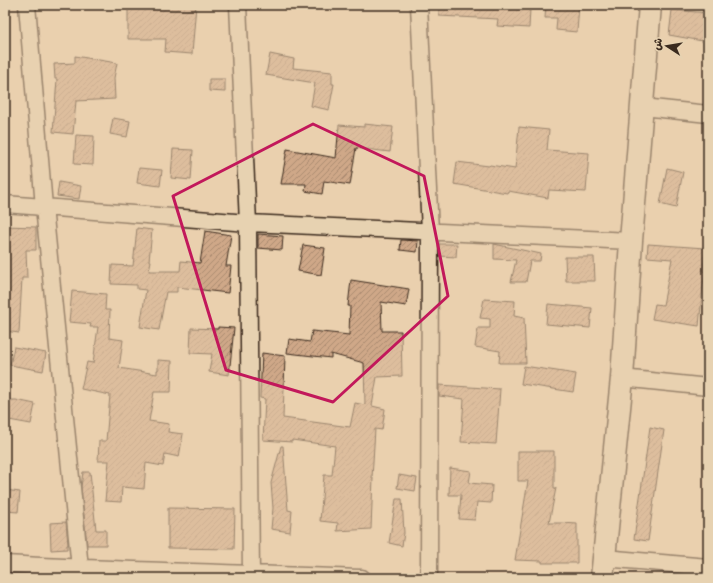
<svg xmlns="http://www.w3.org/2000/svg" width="713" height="583" font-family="Pangolin,'Playpen Sans Arabic',sans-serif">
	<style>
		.building { fill: url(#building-hatch); stroke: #3b2a1e }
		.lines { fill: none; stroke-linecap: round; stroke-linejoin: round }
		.street-casing { stroke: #3b2a1e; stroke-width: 19 }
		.secondary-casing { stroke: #3b2a1e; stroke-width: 25 }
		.street { stroke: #e7d2b1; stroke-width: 16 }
		.secondary { stroke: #e7d2b1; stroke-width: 22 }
		.marked { fill: none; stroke: #c2185b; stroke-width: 3; stroke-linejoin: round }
	</style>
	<defs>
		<pattern id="building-hatch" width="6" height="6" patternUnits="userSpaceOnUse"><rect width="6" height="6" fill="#cfa888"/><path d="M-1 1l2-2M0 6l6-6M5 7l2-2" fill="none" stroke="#a9896f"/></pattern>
	</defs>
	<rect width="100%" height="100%" fill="#ead0ae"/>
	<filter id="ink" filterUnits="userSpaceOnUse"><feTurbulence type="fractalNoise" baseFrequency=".025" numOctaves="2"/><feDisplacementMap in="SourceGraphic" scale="8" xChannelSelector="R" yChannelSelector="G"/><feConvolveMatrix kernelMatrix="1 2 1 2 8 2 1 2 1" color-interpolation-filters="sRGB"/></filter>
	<g filter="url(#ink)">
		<!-- building -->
		<path class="building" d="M128,5H196L192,54L165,52L166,39H128Z
			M439,5H516V9H530L529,28L497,26L498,19L439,16Z
			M546,5H579L577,32L556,30L557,18H545Z
			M672,10L708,13V42L669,35Z
			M270,54L294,59L293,68L332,72V84H334L329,110L311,106L315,83L266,75Z
			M75,56L117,63L114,78L115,99L76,101L73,134L53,132L57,79H55L54,64L75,63Z
			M209,79H225V92L209,91Z
			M113,118L130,121L127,137L110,134Z
			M364,124L393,127L390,152L356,148L350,185L324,181L322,194L305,191L306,184H281L287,149L336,158L339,125L364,127Z
			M519,127L549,130L547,150L589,153L586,192L549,190L548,198L508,191L507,193L454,184L457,162L489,166L490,165L515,169Z
			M76,135L94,136L93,165L74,164Z
			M173,149L193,150L191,180L171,178Z
			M139,168L162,170L160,186L137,183Z
			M667,168L683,172L676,208L660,204Z
			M59,182L81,186L79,199L57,196Z
			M5,226L36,227V250H26L27,278H22L19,333L5,331Z
			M137,228L152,230L149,261H151L149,271H180L181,261L200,263L205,231L231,235L226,266H231L228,293L177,287V292H166L159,330L140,327L146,290L137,289V285L111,284L112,265L133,266Z
			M258,234L283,236L282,250L258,248Z
			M401,240L418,241L417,252L400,250Z
			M439,244H457L456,257L439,256Z
			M494,244L541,254L540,261H530L526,282H511L516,260L494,259Z
			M648,244L705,248L703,271L705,272L703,285L699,326L652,319L655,304L663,305L672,259L647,257Z
			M303,245L325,248L321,275L298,271Z
			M565,257H594L595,281H566Z
			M351,280L409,289L406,306L381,302L382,331H401L402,376L377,377L372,406L385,409L382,430L375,429L372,478H373L371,529L337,531L338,523L320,521L324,475H332L335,446L292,440V442L263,440L265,399L260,398L262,353L285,356L283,418L350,427L355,403L365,405L364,363L331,354V358L287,353L289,339L310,342L312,331L349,335L350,306H348Z
			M72,291L106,294L105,310H110L109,338L123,340L119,368L157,374V370H158V360L172,361L171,392H154L149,421L169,424L168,432L183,434L179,457L165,454L163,466L146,463L144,489L122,487L121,502L105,501L109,461H98L99,441H106L110,395L81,389L87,362L93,363L98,327H90L91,324L69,322Z
			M484,299L515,301L514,316L524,318L526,363H499L500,351L475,347L478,328H490V319L480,318Z
			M548,304L592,308L590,328L546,324Z
			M218,327L234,328L229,375L209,372L212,354L190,353L191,328L218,329Z
			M14,347L46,353L43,371L10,365Z
			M524,366L576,374L573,392L521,384Z
			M439,385L500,389L496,444L461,442L464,399L439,396Z
			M5,400H16L35,404L31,424L9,420L10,416H5Z
			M650,427L664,430L648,541L634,539Z
			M281,446H283L288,510L292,511L290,532L271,529L273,508L271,483Z
			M518,451H554V488H556L549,523H562L577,524V563H542V561L515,560L528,481H518Z
			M450,468L471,471L469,483L492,485L491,503L477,502L475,520L459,519L461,495H449Z
			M83,472H90L96,530H106V545H87L81,487Z
			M399,475L417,478L415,491L397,488Z
			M5,490L20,492L18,512L5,511Z
			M396,499H402L404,533L402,546L389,543Z
			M168,508L235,509L234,549L168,548Z
			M66,522L68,545H67V549L51,550L50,523Z"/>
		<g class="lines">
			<!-- street casing -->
			<g class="street-casing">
				<path id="street" d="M27,5L44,207L81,578
					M238,5L248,223L251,578
					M419,5L430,231L429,578
					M643,107L708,114
					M5,204L248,223L631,241
					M622,378L708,387
					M604,558L708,567
					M5,564C124,571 243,573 362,578"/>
			</g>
			<!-- secondary casing -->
			<g class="secondary-casing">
				<path id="secondary" d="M602,578L622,378L631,241L650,5"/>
			</g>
			<!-- street -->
			<use href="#street" class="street"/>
			<!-- secondary -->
			<use href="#secondary" class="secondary"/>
		</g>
	</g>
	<!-- marked area -->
	<path d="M0 0H713V583H0ZM313,124L424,176L448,296L333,402L226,370L173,196Z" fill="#ead0ae" fill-opacity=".55" fill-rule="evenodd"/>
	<path class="marked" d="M313,124L424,176L448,296L333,402L226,370L173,196Z"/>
	<!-- margin -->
	<rect width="713" height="583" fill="none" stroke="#e7d2b1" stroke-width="20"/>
	<rect x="10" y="10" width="693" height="563" fill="none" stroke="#3b2a1e" stroke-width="1.5" filter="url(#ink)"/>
	<!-- north arrow -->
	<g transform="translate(667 46) rotate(282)" stroke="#e7d2b1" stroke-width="3" paint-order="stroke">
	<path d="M0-3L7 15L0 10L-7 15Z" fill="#3b2a1e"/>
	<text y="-6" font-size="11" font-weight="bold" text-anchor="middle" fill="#3b2a1e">ش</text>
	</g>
</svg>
